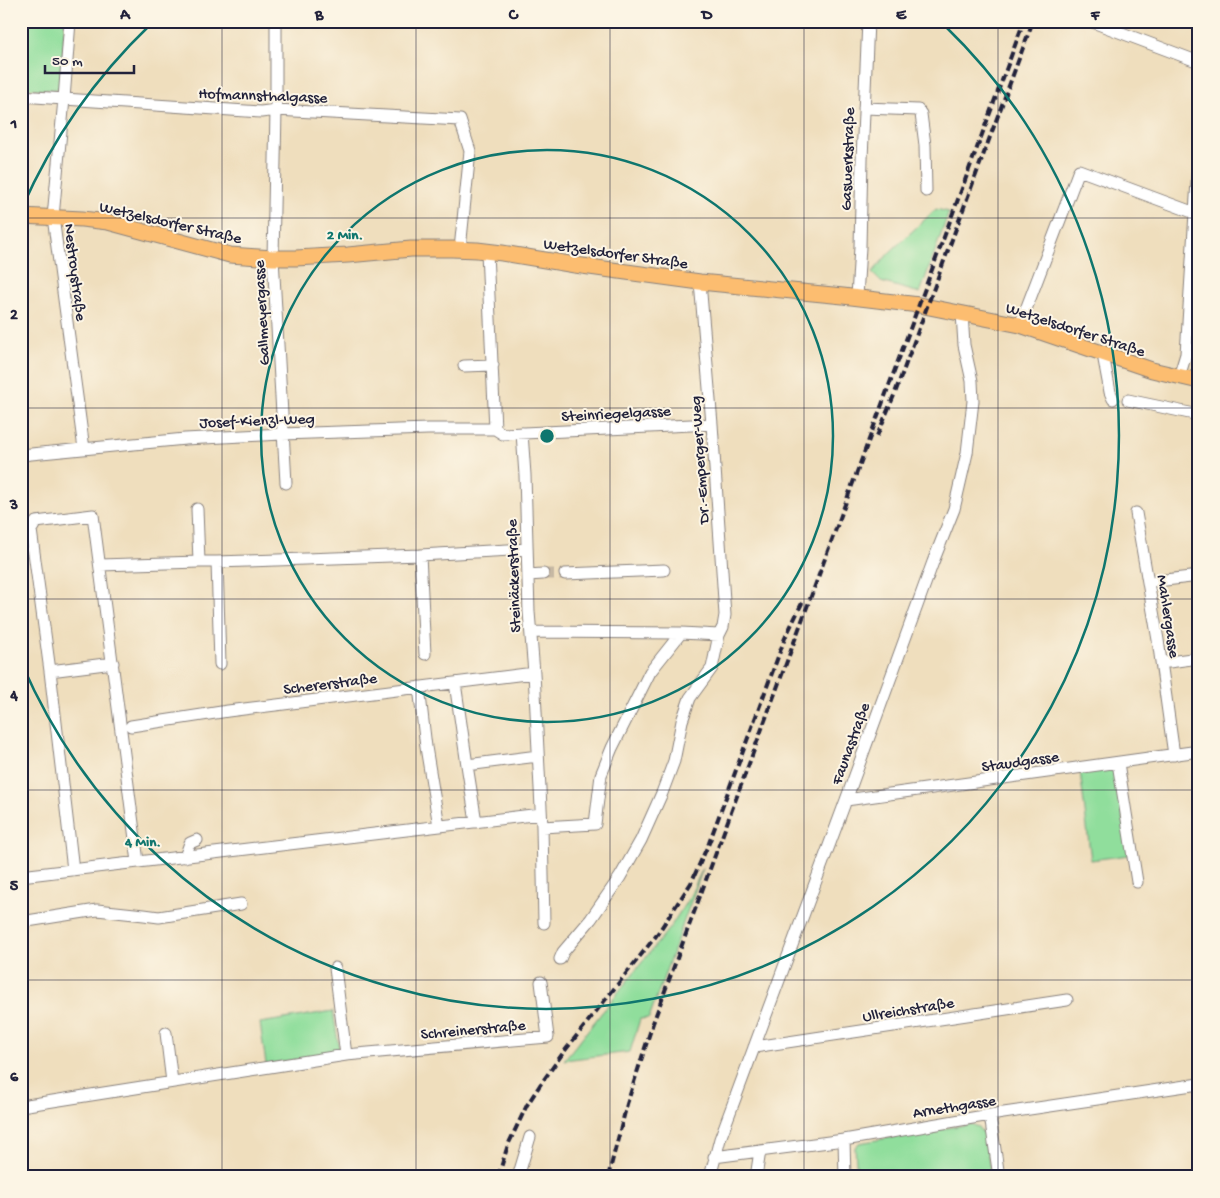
<svg xmlns="http://www.w3.org/2000/svg" width="1220" height="1198" font-family="'Gochi Hand',sans-serif">
	<style>
		.green { fill: #90de9c; stroke: #59806c }
		.lines { fill: none; stroke-linecap: round; stroke-linejoin: round }
		.minor-tunnel { stroke: #c6b8a3; stroke-width: 11; stroke-dasharray: 11 5.5; stroke-linecap: butt }
		.minor-casing { stroke: #88807c; stroke-width: 13 }
		.major-casing { stroke: #88807c; stroke-width: 17 }
		.minor { stroke: #fff; stroke-width: 11 }
		.major { stroke: #fcbd6f; stroke-width: 15 }
		.rail { stroke: #22223b; stroke-width: 4; stroke-dasharray: 8 4; stroke-linecap: butt }
		.grid { fill: none; stroke: #22223b; stroke-width: 1; stroke-opacity: 0.55 }
		.ring { fill: none; stroke: #0f766e; stroke-width: 2.5 }
		.labels { text-anchor: middle; stroke-width: 4; stroke-linejoin: round; paint-order: stroke }
		.street-label { font-size: 16px; fill: #22223b; stroke: #fcf5e5 }
		.centre { fill: #0f766e; stroke: #fcf5e5; stroke-width: 2.5 }
		.ring-label { font-size: 15px; text-anchor: middle; font-weight: bold; fill: #0f766e; stroke: #fcf5e5; stroke-width: 4; stroke-linejoin: round; paint-order: stroke }
		.neatline { fill: none; stroke: #22223b; stroke-width: 2 }
		.grid-label { font-size: 16px; text-anchor: middle; font-weight: bold; fill: #22223b }
	</style>
	<rect width="100%" height="100%" fill="#fcf5e5"/>
	<filter id="ink" filterUnits="userSpaceOnUse"><feTurbulence type="fractalNoise" baseFrequency=".02" numOctaves="2"/><feDisplacementMap in="SourceGraphic" scale="10" xChannelSelector="R" yChannelSelector="G"/><feConvolveMatrix kernelMatrix="1 2 1 2 8 2 1 2 1" color-interpolation-filters="sRGB"/></filter>
	<filter id="wash" filterUnits="userSpaceOnUse"><feTurbulence type="fractalNoise" baseFrequency=".0096" numOctaves="4" result="noise"/><feDisplacementMap in="SourceGraphic" scale="20" xChannelSelector="R" yChannelSelector="G"/><feGaussianBlur stdDeviation="1.12" result="paint"/><feColorMatrix in="noise" values="0 0 0 0 0 0 0 0 0 0 0 0 0 0 0 0 0 1.4 0 .05"/><feComposite in="paint" operator="in"/></filter>
	<g filter="url(#wash)">
		<rect width="100%" height="100%" fill="#efdebd"/>
		<!-- green -->
		<path class="green" d="M21,21H65L61,84L59,88L53,90L21,88Z
			M936,209L949,212L920,293L881,282L872,273L889,253Z
			M1116,767L1129,855L1091,860L1080,771Z
			M703,868L649,1018L640,1019L630,1052L564,1060L671,926L690,896Z
			M333,1011L339,1048L334,1054L266,1064L260,1023Z
			M970,1124L978,1127L985,1136L991,1177H857L855,1147L859,1143Z"/>
	</g>
	<g filter="url(#ink)">
		<g class="lines">
			<!-- minor-tunnel -->
			<path class="minor-tunnel" d="M543,574H565"/>
			<!-- minor casing -->
			<g class="minor-casing">
				<path id="minor" d="M276,21V110L273,258L286,483
					M1090,21L1199,62
					M21,96L64,99L70,21
					M864,108L918,110L921,114L925,145L926,191
					M1195,213L1199,149
					M487,252L495,429L503,434L712,424
					M857,297L860,247L862,159L868,21
					M1020,325L1079,170L1195,213L1186,354L1179,377
					M1106,355L1104,360L1110,392L1113,399
					M464,366L493,365
					M1128,400L1199,415
					M522,433L525,475L529,612L534,673L542,827L544,923
					M84,449L53,217L64,99L261,112L276,110L460,120L470,151L460,249
					M21,455L185,439L282,434L428,429H495
					M197,509L199,562H217L220,664
					M1136,513L1158,640L1174,755
					M420,555L425,654
					M217,562L420,555L527,549
					M100,565L199,562
					M565,574L664,570
					M528,575L543,574
					M1157,581L1199,576
					M531,632L681,633
					M1169,662L1199,658
					M50,671L113,663
					M455,683L467,765
					M419,687L426,747L439,826
					M131,726L228,711L534,673
					M1118,763L1137,882
					M846,800L1199,751
					M476,822L467,765L538,756
					M542,827L595,824L601,775L612,748L650,672L681,633L719,635
					M185,857L190,843L197,840
					M73,870L50,671L31,530L36,522L93,515L138,862
					M21,876L541,814
					M21,922L97,910L144,915L159,917L241,904
					M560,959L563,952L591,919L620,877L641,840L662,793L674,761L682,721L690,698L712,668L719,635L723,627L725,615L712,424L700,282
					M335,968L346,1055
					M166,1033L172,1082
					M754,1047L1067,1000
					M21,1106L346,1055L548,1037L541,982
					M990,1115L999,1177
					M844,1140L845,1177
					M714,1157L844,1140L990,1115L1199,1084
					M518,1177L530,1137
					M710,1177L720,1139L846,800L933,562L954,509L967,453L973,401L972,381L964,345L962,313
					M756,1177L760,1151"/>
			</g>
			<!-- major casing -->
			<g class="major-casing">
				<path id="major" d="M21,216L82,219L108,222L230,255L273,258H296L348,255L411,249H452L477,250L502,253L575,265L700,282L843,296L919,305L1020,325L1152,370L1199,381"/>
			</g>
			<!-- minor -->
			<use href="#minor" class="minor"/>
			<!-- major -->
			<use href="#major" class="major"/>
			<!-- rail -->
			<path class="rail" d="M877,436L895,393L1033,21
				M498,1177L508,1145L527,1105L540,1085L563,1053L656,936L691,883L709,843L785,638L803,601
				M608,1177L627,1104L653,1023L1024,21"/>
		</g>
	</g>
	<!-- grid -->
	<path class="grid" d="M222,21V1177M416,21V1177M610,21V1177M804,21V1177M998,21V1177M21,218H1199M21,408H1199M21,599H1199M21,790H1199M21,980H1199"/>
	<!-- distance rings -->
	<g class="ring">
		<circle cx="547" cy="436" r="286"/>
		<path d="M22 208A572 572 0 0 1 150 25M944 25A572 572 0 1 1 22 664"/>
	</g>
	<g class="labels">
		<!-- street labels -->
		<g class="street-label">
			<text transform="translate(263 94) rotate(2)" y="6">Hofmannsthalgasse</text>
			<text transform="translate(846 159) rotate(-88)" y="6">Gaswerkstraße</text>
			<text transform="translate(171 221) rotate(13)" y="6">Wetzelsdorfer Straße</text>
			<text transform="translate(616 252) rotate(8)" y="6">Wetzelsdorfer Straße</text>
			<text transform="translate(77 272) rotate(83)" y="6">Nestroystraße</text>
			<text transform="translate(260 313) rotate(-93)" y="6">Gallmeyergasse</text>
			<text transform="translate(1076 328) rotate(18)" y="6">Wetzelsdorfer Straße</text>
			<text transform="translate(616 412) rotate(-3)" y="6">Steinriegelgasse</text>
			<text transform="translate(257 419) rotate(-2)" y="6">Josef-Kienzl-Weg</text>
			<text transform="translate(698 460) rotate(-94)" y="6">Dr.-Emperger-Weg</text>
			<text transform="translate(512 576) rotate(-92)" y="6">Steinäckerstraße</text>
			<text transform="translate(1170 616) rotate(81)" y="6">Mahlergasse</text>
			<text transform="translate(330 682) rotate(-7)" y="6">Schererstraße</text>
			<text transform="translate(849 743) rotate(-70)" y="6">Faunastraße</text>
			<text transform="translate(1020 760) rotate(-8)" y="6">Staudgasse</text>
			<text transform="translate(908 1008) rotate(-9)" y="6">Ullreichstraße</text>
			<text transform="translate(473 1028) rotate(-5)" y="6">Schreinerstraße</text>
			<text transform="translate(954 1105) rotate(-9)" y="6">Arnethgasse</text>
		</g>
	</g>
	<circle cx="547" cy="436" r="8" class="centre"/>
	<g class="ring-label">
		<text x="345" y="239">2 Min.</text>
		<text x="143" y="846">4 Min.</text>
	</g>
	<!-- margin -->
	<rect width="1220" height="1198" fill="none" stroke="#fcf5e5" stroke-width="55"/>
	<!-- scale -->
	<path d="M45 65v8h89v-8" fill="none" stroke="#22223b" stroke-width="2.5"/>
	<text x="52" y="65" font-size="15" fill="#22223b" stroke="#fcf5e5" stroke-width="4" paint-order="stroke">50 m</text>
	<rect x="28" y="28" width="1164" height="1142" class="neatline"/>
	<g class="grid-label">
		<text x="125" y="19">A</text>
		<text x="319" y="19">B</text>
		<text x="513" y="19">C</text>
		<text x="707" y="19">D</text>
		<text x="901" y="19">E</text>
		<text x="1095" y="19">F</text>
		<text x="14" y="128">1</text>
		<text x="14" y="319">2</text>
		<text x="14" y="509">3</text>
		<text x="14" y="700">4</text>
		<text x="14" y="890">5</text>
		<text x="14" y="1081">6</text>
	</g>
</svg>
